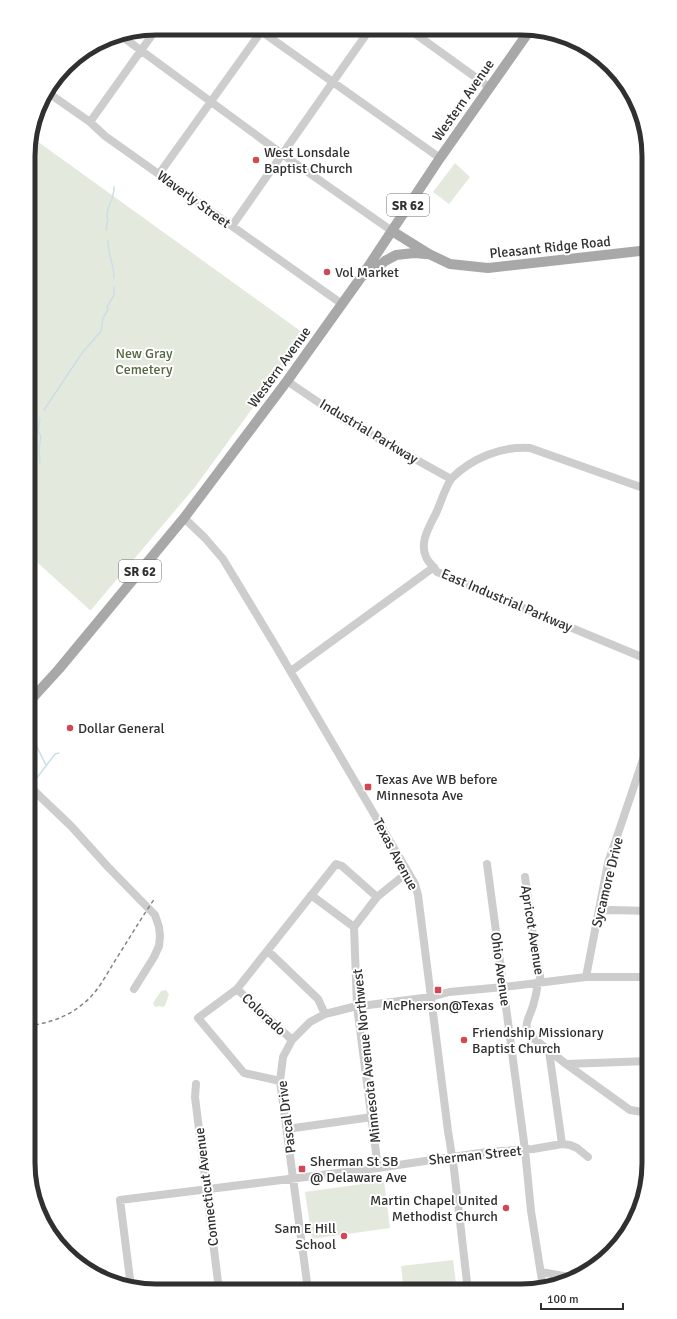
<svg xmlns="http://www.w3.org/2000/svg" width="677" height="1319" font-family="Signika,sans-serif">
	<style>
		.green { fill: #e4e9dd }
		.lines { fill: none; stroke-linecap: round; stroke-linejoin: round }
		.stream { stroke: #ccdee7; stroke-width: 1.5 }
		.minor { stroke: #cdcdcd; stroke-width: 8 }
		.major { stroke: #a8a8a8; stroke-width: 10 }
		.rail { stroke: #858585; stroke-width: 1.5; stroke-dasharray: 4 3; stroke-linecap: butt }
		.poi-dot { fill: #d24756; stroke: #fff; stroke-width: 1.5 }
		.labels { text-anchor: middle; stroke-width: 4; stroke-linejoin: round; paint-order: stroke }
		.shield { fill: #fff; stroke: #6e6e6e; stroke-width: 1 }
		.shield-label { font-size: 13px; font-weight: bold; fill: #303030 }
		.street-label { font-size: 14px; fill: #303030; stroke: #fff }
		.poi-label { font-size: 14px; fill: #303030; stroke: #fff; text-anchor: start }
		.park-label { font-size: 14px; fill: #556842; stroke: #fff }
		.rim { fill: none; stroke: #303030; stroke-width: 5 }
	</style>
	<rect width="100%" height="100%" fill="#fff"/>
	<!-- green -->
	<path class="green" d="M30,136L306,335L195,487L91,610H90L29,555V140Z
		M455,163L470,177L449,204L433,192Z
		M166,990L169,994L165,1006L163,1007L160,1006L155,1007L153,1003L161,991Z
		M384,1181L390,1228L312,1239L305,1192Z
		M453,1260L457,1291H404L401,1266Z"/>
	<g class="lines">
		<!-- stream -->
		<path class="stream" d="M106,230L108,219L107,218C106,206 115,198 114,187
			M108,241C108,254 114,265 114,278
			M44,410L82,353L101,331L103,318L108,310L107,307L114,295V287
			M40,463L39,447L41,437L38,431L40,418
			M29,731L46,765
			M36,779L55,754L59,753"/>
		<!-- minor -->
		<path class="minor" d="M258,29L440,158
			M410,30L489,87
			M120,35L282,154L392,231
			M47,92L90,122L105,136L342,304
			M90,122L157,28
			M159,174L263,29
			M232,226L370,29
			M287,381L343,419L451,479
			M184,518L205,538L223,559L275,645L415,884L418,895L448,1131L454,1169L468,1291
			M649,660L437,572C434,567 428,562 426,557C419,541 430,526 437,511C441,502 446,485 452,478C472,458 502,446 530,448L649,490
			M291,671L434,567
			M28,785L71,826L108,867L155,915L159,927L160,936L159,946L154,957L134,989
			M487,864L525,1150L531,1211L543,1287
			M525,877L534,943L541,982
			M311,895L354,927
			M599,911L611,910L649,911
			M268,951L318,999L325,1014
			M586,977L608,863L649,742
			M538,982C537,989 536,996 534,1002C532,1013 523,1023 528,1034L566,1064L630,1110L649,1113
			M237,989L292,1040
			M549,1051L562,1144
			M566,1064L649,1061
			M280,1081L244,1073L198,1018L237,989L336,864L342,866L377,897
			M196,1084L195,1097L219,1290
			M287,1129L372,1117
			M378,1168L357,1006L354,927L377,897L408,872
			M541,1272L575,1278
			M131,1287L120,1200L378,1168L452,1157L487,1152L533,1149L562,1144L570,1145L577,1148L588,1157
			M308,1290L280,1081L283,1057L292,1040L310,1022L325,1014L353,1007L431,997L449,992L504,987L586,977H649"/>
		<!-- major -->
		<path class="major" d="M392,231L429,254L450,264L488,268L649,250
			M362,276L377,268L385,261L396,255L414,253L426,254
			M28,703L59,669L184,518L287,381L362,276L440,158L530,30"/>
		<!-- rail -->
		<path class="rail" d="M28,1026C49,1023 68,1017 84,1003C97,993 105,977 113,964C127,942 140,920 155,898"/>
	</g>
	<!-- markers -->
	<g class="poi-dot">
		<circle cx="256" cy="160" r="4"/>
		<circle cx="327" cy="272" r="4"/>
		<circle cx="70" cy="728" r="4"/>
		<rect x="364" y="783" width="8" height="8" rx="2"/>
		<rect x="434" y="986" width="8" height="8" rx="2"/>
		<circle cx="464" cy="1040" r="4"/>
		<rect x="298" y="1165" width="8" height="8" rx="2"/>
		<circle cx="506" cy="1208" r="4"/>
		<circle cx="344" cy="1236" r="4"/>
	</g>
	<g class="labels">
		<!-- shield labels -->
		<g class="shield">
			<rect x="387" y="194" width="42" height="22" rx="3"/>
			<rect x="119" y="560" width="42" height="22" rx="3"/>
		</g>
		<g class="shield-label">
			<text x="408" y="210">SR 62</text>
			<text x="140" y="576">SR 62</text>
		</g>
		<!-- street labels -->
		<g class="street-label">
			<text transform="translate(463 100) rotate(-55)" y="5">Western Avenue</text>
			<text transform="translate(194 199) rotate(36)" y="5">Waverly Street</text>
			<text transform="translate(550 247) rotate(-6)" y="5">Pleasant Ridge Road</text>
			<text transform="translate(279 367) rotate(-54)" y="5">Western Avenue</text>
			<text transform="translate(369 431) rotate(31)" y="5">Industrial Parkway</text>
			<text transform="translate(507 600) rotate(23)" y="5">East Industrial Parkway</text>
			<text transform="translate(396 854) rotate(62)" y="5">Texas Avenue</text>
			<text transform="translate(607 882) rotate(-76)" y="5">Sycamore Drive</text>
			<text transform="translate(533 930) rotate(81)" y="5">Apricot Avenue</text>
			<text transform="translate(501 969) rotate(82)" y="5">Ohio Avenue</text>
			<text transform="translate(264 1014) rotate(43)" y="5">Colorado</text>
			<text transform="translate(366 1056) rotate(-96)" y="5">Minnesota Avenue Northwest</text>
			<text transform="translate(286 1117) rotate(-97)" y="5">Pascal Drive</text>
			<text transform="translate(475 1155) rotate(-6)" y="5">Sherman Street</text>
			<text transform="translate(206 1187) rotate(-97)" y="5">Connecticut Avenue</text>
		</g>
		<!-- poi labels -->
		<g class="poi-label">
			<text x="264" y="157">West Lonsdale<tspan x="264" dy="16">Baptist Church</tspan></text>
			<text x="335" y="277">Vol Market</text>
			<text x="78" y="733">Dollar General</text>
			<text x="376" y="784">Texas Ave WB before<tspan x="376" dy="16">Minnesota Ave</tspan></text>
			<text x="438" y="1010" text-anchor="middle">McPherson@Texas</text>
			<text x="472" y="1037">Friendship Missionary<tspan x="472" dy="16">Baptist Church</tspan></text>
			<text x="310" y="1166">Sherman St SB<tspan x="310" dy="16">@ Delaware Ave</tspan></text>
			<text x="498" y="1205" text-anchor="end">Martin Chapel United<tspan x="498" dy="16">Methodist Church</tspan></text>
			<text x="336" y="1233" text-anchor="end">Sam E Hill<tspan x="336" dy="16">School</tspan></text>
		</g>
		<!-- park labels -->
		<g class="park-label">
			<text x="144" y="358">New Gray<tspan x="144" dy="16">Cemetery</tspan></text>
		</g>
	</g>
	<!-- crop -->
	<path d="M0 0H677V1319H0ZM156 35H521A121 121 0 0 1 642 156V1163A121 121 0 0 1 521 1284H156A121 121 0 0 1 35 1163V156A121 121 0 0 1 156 35Z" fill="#fff" fill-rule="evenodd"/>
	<path class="rim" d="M156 35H521A121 121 0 0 1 642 156V1163A121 121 0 0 1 521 1284H156A121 121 0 0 1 35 1163V156A121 121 0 0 1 156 35Z"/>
	<!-- scale -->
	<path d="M541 1303v6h82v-6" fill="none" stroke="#303030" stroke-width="2"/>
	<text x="547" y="1303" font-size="12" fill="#303030" stroke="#ffffff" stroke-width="3" paint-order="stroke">100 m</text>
</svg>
